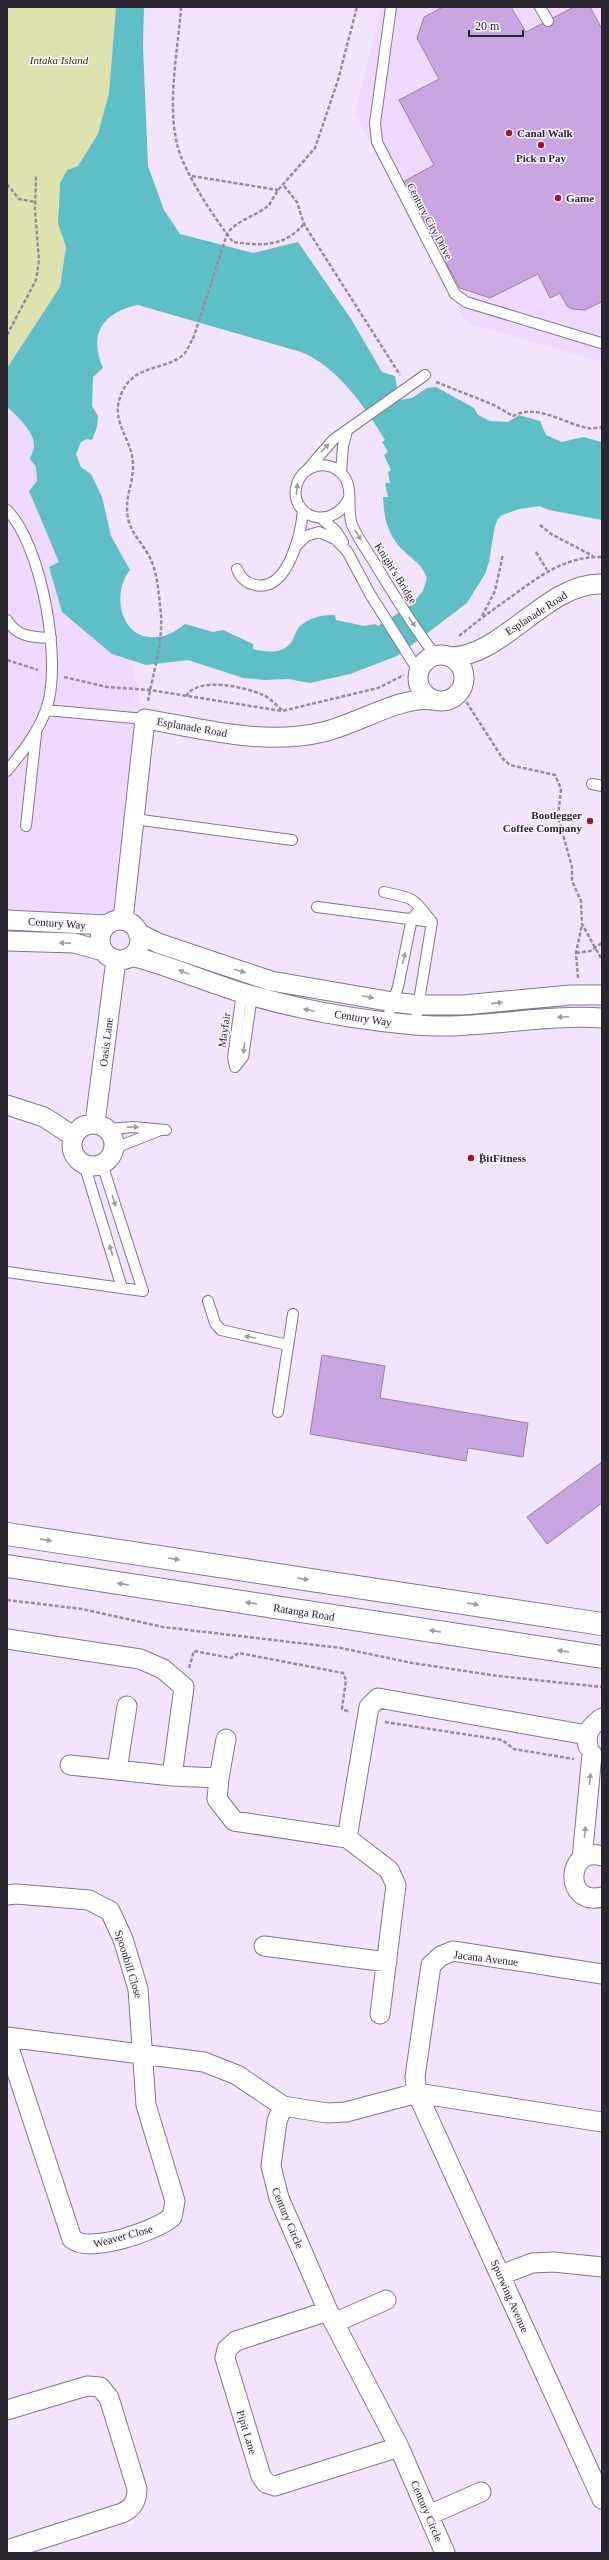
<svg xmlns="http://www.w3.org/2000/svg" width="609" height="2560" font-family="Georgia,serif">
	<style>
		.built { fill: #efdaff }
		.green { fill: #dde2ae }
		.water { fill: #5ebfc7; fill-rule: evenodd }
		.building { fill: #c9a6e2; stroke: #93839f }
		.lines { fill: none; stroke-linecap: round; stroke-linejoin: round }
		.service-casing { stroke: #857591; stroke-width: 12 }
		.minor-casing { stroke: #857591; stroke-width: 21 }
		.secondary-casing { stroke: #857591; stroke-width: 24 }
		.path { stroke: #978d9f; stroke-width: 2.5; stroke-dasharray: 4 2; stroke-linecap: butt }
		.service { stroke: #fff; stroke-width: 10 }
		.minor { stroke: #fff; stroke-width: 19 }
		.secondary { stroke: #fff; stroke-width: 22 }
		.path-bridge { stroke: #978d9f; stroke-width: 2.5; stroke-dasharray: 4 2; stroke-linecap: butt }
		.oneway { fill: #a09da2 }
		.poi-dot { fill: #a91320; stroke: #f9f5fc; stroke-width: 1.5 }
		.labels { text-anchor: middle; stroke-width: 3; stroke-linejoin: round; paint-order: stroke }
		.park-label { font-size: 11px; font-style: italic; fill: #2e3011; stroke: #f9f5fc }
		.poi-label { font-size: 11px; font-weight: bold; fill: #2b2530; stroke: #f9f5fc; text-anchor: start }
		.street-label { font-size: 11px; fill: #2b2530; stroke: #f9f5fc }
	</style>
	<rect width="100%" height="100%" fill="#f1e4fc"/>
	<!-- built -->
	<path class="built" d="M381,7H602V362L467,323L355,114Z
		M7,413L18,416L29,431L35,446L30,459L36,467L37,481L29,491L59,562L62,612L112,654L131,661L145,719L123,920L97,913L7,911Z"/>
	<!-- green -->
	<path class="green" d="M7,7H116L109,93L98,134L78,166L67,170L60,183L58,209L62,240L66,247L60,287L7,368Z"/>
	<!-- water -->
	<path class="water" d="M116,7H144L143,46L148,166L164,210L180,234L253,253L298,242L351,319L382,372L395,376L399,400L412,398L427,388L436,387L474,408L478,415L490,421L508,422L519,415L540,421L546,435L562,442L583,437L602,442V520L549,510L539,506L519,509L502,515L497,520L494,531L489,562L485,574L467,603L397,656L350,674L310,683L288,679L264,680L243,678L188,660L146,665L112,654L62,612L49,567L59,562L29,491L37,481L36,467L30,459C31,455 34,450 34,447C35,432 17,416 7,407V368L60,287L66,247L58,224L60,183L67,170L78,166L98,134L109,93ZM138,305L301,352C337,366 366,408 385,440L382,442L388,452L384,455L391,470L388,472L390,483H385L388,497H383C384,519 388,538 406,553C417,563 421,564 427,578L423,591L411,605L378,626L375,624L364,626L336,620L335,615C322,615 310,617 300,626C295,631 294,640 289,645C280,654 265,652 253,649V644L223,630L213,632L185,624C177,630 168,636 158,637C120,642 111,593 130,570L111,536L102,497L91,474L81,467L76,454L81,442L87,439L92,440L97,427L98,416L92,406L93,377L103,368C88,334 103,312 138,305Z"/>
	<!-- building -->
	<path class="building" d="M443,7H511L526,32L574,7H590L602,29V304L601,302L585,310L572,309L567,306L560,293L550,298L538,274L490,298L460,288L401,183L434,165L399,100L439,79L417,38L424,17Z
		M322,1355L385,1366L380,1398L528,1423L523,1457L468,1448L466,1461L310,1434Z
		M602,1462V1503L547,1544L527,1517Z"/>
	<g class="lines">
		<!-- service casing -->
		<g class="service-casing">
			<path id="service" d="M391,7L375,123L377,142L455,294L466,302L601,343
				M540,7L548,21
				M307,470L333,440L425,375
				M341,473L343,446L347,431
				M349,498C331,534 287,515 297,484C303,465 327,459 341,473C355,486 346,508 352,525C358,539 369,553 377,567C395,597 414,628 436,656
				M7,510C42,545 63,664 46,710C37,734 23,751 7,771
				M322,519L336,531L343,542
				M295,547L306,536L319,532L335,539L347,551L370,594L419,672
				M237,569C240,577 246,583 255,585C288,592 301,534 303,510
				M7,620C17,637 32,637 51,638
				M46,710L145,719
				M592,784L602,786
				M134,819L292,840
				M26,826L36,734
				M384,892C417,899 412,898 432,922L415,1025
				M317,907L432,922
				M242,993L233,1057L235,1067L243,1057L252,996
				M386,1022L398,987L412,918L421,909
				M108,1129L133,1127L166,1130
				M115,1148L158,1131
				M84,1164L122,1288
				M7,1272L143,1291L102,1164
				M208,1301L215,1323L221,1330L288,1345
				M278,1412L293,1314"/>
		</g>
		<!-- minor casing -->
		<g class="minor-casing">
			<path id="minor" d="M418 678a23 23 0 1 1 46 0a23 23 0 1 1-46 0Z
				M450,657C503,657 547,582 602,584
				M100 940a20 20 0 1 1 40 0a20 20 0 1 1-40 0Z
				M7,920L107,925
				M123,920L145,719C204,729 264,746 323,732C358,724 399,696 433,700
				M138,933L158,943L271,981L393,1002L418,1005H463L571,995H602
				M7,941L74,943L103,951
				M132,956C170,966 206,982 243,993C299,1010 358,1020 415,1025C478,1030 540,1014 602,1018
				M7,1105L44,1117L73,1136
				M95,1123L116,960
				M72 1145a21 21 0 1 1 42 0a21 21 0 1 1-42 0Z
				M7,1639L140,1659L163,1669L184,1687L172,1776L219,1778L217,1799L234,1821L347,1838L369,1707L378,1698L587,1735
				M588,1746C585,1733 591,1725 602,1718
				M70,1765L172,1776
				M117,1770L127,1706
				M219,1778L226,1739
				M347,1838L389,1870L396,1885L380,2014
				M602,1856C566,1845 563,1907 602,1897
				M582,1859L592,1754
				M7,1895L16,1894L89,1900L110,1911L123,1939L138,1989L146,2105L175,2201L172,2217C156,2231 89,2254 72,2239L7,2042
				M264,1946L387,1962
				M602,1974L453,1951L441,1956L431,1965L415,2077L417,2093L602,2499
				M7,2037L204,2062L237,2075L283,2106L327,2113L346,2112L417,2093L602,2122
				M283,2106L277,2121L271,2166L279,2198L328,2311L399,2447L445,2553
				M501,2275L532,2263L554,2262L602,2267
				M328,2311L236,2341L227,2349L225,2358L261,2476L266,2483L275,2486L399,2447
				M334,2323L386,2300
				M7,2410L87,2386L100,2387L109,2398L137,2489C137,2501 133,2508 122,2513L7,2550
				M429,2515L481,2492"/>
		</g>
		<!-- secondary casing -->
		<g class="secondary-casing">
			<path id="secondary" d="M7,1534L602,1624
				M7,1566L602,1657"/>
		</g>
		<!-- path -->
		<path class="path" d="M181,7C178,51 167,101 177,144C184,173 215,219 233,242C263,246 284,247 304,224
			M192,176L278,190
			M7,184L19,199L35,202
			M284,186L297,202L304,224L400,375
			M269,205L278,190L315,148L338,80L357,7
			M7,335L36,280L39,260L35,211L36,175
			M436,382L494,405L513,416C535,403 564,423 587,428C591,429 597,428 602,427
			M540,525L551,534L593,556
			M536,552L547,570
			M482,616L495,591L503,554
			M459,636C475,623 491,611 508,599C537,578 564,556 602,557
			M7,660L38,670
			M64,677L107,687L150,690L282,711L378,688L404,675
			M460,692L503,759L510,765L555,775L561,789L558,817L572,867V881L581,901L582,924L602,960
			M186,696C198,676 246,687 263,695C270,698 276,705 282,710
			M148,701C153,673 163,643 161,614C159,597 158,576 151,560C145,546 131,534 128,518C124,498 133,485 133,467C134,438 108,423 122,392C135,363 168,371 185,353C188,349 190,343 193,339
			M576,953L590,951L602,943
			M578,978L576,953L582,924
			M7,1600L82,1609L163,1627L341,1648L412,1663L498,1676L602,1687
			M189,1668L194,1651L231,1658L239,1653L343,1673L346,1680L342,1709L350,1712
			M385,1722L502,1740L514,1749L574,1759"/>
		<!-- service -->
		<use href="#service" class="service"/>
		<!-- minor -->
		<use href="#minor" class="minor"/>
		<!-- secondary -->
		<use href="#secondary" class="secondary"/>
		<!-- path-bridge -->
		<path class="path-bridge" d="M193,339L227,234C236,220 257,216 269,205"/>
	</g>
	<!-- one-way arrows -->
	<defs><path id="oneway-solid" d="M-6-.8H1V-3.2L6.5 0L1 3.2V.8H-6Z"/></defs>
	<g class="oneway">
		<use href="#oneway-solid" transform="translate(325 448) rotate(-47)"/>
		<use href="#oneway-solid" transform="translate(297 489) rotate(-83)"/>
		<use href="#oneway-solid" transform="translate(358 535) rotate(60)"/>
		<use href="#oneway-solid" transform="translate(412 622) rotate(56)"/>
		<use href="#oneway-solid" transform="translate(65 943) rotate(-178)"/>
		<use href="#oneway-solid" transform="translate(404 958) rotate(-78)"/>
		<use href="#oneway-solid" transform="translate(240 971) rotate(17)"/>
		<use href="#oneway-solid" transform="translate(184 972) rotate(-159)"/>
		<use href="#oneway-solid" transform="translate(368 997) rotate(12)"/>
		<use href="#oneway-solid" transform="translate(497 1003) rotate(-6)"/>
		<use href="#oneway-solid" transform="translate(309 1010) rotate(-168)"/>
		<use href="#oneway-solid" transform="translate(563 1017) rotate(178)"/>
		<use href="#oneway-solid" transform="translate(244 1048) rotate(97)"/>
		<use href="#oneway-solid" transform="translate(133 1127) rotate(-1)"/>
		<use href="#oneway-solid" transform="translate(114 1201) rotate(72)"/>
		<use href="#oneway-solid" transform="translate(111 1250) rotate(-107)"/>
		<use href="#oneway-solid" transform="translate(250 1337) rotate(-168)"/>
		<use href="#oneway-solid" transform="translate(46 1540) rotate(9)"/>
		<use href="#oneway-solid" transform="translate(174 1559) rotate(9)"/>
		<use href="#oneway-solid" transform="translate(303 1579) rotate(9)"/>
		<use href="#oneway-solid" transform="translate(123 1584) rotate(-171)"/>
		<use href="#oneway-solid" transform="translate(251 1603) rotate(-171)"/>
		<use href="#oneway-solid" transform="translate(473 1604) rotate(9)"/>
		<use href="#oneway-solid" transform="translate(435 1631) rotate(-171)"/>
		<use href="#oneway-solid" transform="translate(563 1651) rotate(-171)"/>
		<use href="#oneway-solid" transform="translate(590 1779) rotate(-85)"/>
		<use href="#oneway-solid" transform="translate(585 1832) rotate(-84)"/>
	</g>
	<!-- markers -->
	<g class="poi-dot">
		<circle cx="509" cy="133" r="4"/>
		<circle cx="541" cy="145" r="4"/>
		<circle cx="558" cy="198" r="4"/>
		<circle cx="590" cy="821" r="4"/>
		<circle cx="471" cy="1158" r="4"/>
	</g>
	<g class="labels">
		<!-- park labels -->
		<g class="park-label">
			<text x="59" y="64">Intaka Island</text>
		</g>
		<!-- poi labels -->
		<g class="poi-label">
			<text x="517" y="137">Canal Walk</text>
			<text x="541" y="162" text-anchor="middle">Pick n Pay</text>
			<text x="566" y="202">Game</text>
			<text x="582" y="819" text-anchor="end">Bootlegger<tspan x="582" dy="13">Coffee Company</tspan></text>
			<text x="479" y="1162">₿itFitness</text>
		</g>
		<!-- street labels -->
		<g class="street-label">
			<text transform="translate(430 221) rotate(62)" y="4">Century City Drive</text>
			<text transform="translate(396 573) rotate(58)" y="4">Knight's Bridge</text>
			<text transform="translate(536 613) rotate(-33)" y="4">Esplanade Road</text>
			<text transform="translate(192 727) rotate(10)" y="4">Esplanade Road</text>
			<text transform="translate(57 923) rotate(4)" y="4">Century Way</text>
			<text transform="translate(363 1018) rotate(9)" y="4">Century Way</text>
			<text transform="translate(224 1030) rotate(-82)" y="4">Mayfair</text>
			<text transform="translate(106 1042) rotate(-83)" y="4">Oasis Lane</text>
			<text transform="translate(304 1612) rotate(9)" y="4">Ratanga Road</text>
			<text transform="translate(486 1958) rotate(7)" y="4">Jacana Avenue</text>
			<text transform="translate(129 1964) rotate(73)" y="4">Spoonbill Close</text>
			<text transform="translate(288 2218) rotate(67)" y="4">Century Circle</text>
			<text transform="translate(123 2236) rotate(-15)" y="4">Weaver Close</text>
			<text transform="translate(510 2296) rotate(66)" y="4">Spurwing Avenue</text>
			<text transform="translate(247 2432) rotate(73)" y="4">Pipit Lane</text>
			<text transform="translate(427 2511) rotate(67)" y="4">Century Circle</text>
		</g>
	</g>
	<!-- border -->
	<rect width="609" height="2560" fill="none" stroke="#2b2530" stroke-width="16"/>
	<!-- scale -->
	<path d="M469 30v6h54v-6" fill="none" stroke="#2b2530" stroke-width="2"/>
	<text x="475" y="30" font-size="12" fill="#2b2530" stroke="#f9f5fc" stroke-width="3" paint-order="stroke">20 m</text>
</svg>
